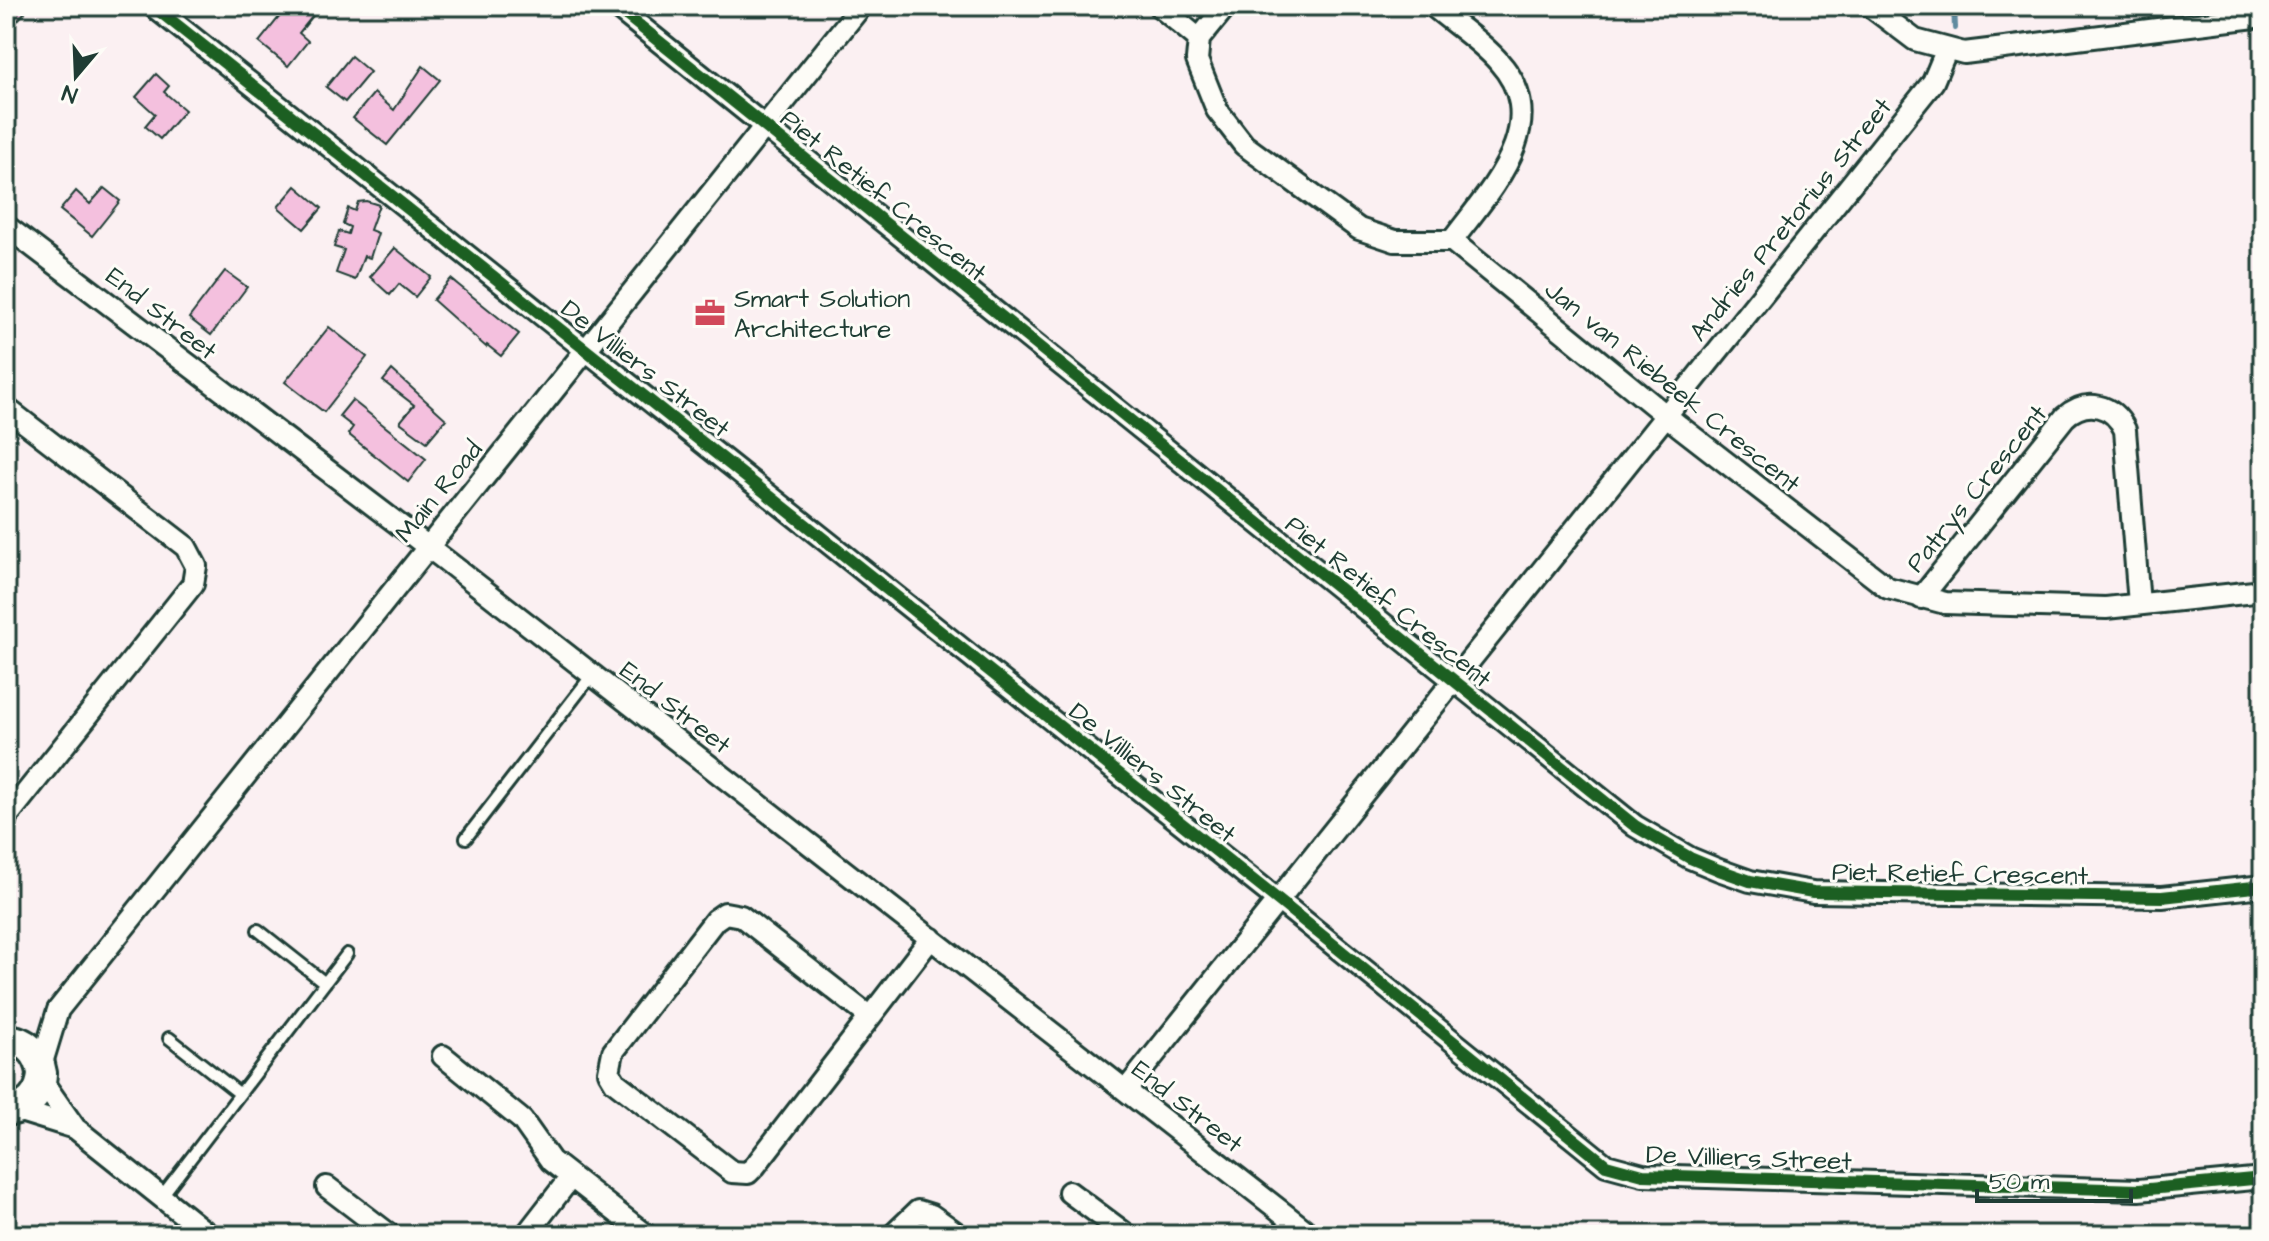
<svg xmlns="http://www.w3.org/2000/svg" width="2269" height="1241" font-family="'Architects Daughter',sans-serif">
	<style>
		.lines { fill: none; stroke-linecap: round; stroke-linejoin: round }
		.stream { stroke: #5f8b9f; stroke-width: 6 }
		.building { fill: #f4c0de; stroke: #1f3d34; stroke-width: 2 }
		.lane-casing { stroke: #1f3d34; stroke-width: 16 }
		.street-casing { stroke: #1f3d34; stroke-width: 26 }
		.secondary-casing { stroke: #1f3d34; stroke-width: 34 }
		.lane { stroke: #fdfcf7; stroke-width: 10 }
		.street { stroke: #fdfcf7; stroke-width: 20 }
		.secondary { stroke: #fdfcf7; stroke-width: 28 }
		.cycleway-casing { stroke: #fdfcf7; stroke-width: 17 }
		.cycleway { stroke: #1b5e20; stroke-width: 12 }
		.labels { text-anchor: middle; stroke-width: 6; stroke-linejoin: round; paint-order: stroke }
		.street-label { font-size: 26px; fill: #1f3d34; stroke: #fdfcf7 }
		.poi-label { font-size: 26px; fill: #1f3d34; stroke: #fdfcf7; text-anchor: start }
	</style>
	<rect width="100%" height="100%" fill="#fbf0f2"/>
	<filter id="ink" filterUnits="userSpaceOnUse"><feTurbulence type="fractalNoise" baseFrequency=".0125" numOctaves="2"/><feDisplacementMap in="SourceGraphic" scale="16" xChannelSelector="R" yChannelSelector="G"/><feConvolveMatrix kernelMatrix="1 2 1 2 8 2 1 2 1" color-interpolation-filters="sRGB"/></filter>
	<g filter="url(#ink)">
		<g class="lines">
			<!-- stream -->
			<path class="stream" d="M1954,6L1955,28"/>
		</g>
		<!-- building -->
		<path class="building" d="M6,6H17L25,12L14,25L6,19Z
			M288,6H321L299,33L308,41L288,66L259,42Z
			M351,56L370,72L345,102L326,87Z
			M423,66L440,80L387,145L353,118L374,93L394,110Z
			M156,74L169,86L164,92L185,110L160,139L145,126L155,114L136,97Z
			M296,186L322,208L304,229L278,207Z
			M104,188L120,201L92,236L60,210L76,191L90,204Z
			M366,201L379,205L370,230L378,233L370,258L364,256L355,280L336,273L344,250L334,247L339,231L348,234L350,227L343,224L348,208L355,211L358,202Z
			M395,248L431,277L415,297L399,284L390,295L370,277Z
			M225,271L247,287L211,335L189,318Z
			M451,279L519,334L501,356L487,345L486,347L433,300Z
			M329,327L367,357L324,412L285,382Z
			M392,370L446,419L427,442L400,422L414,405L383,381Z
			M352,400L426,459L408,482L348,434L353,427L339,416Z"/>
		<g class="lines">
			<!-- lane casing -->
			<g class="lane-casing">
				<path id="lane" d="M466,838L592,675
					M258,930L325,983
					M169,1038L240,1094
					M161,1197L347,954"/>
			</g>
			<!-- street casing -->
			<g class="street-casing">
				<path id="street" d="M153,6L1278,900L1606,1165L1643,1175L2139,1190L2263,1178
					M615,6L1635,826L1690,858L1719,870L1750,881L1813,892L2162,897L2263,886
					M1159,6L1199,39
					M1226,6L1199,39L1197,60L1217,110L1244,145L1359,229L1395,241H1452L1679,426L1888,588L1945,603L2106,608L2263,591
					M1433,6C1454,24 1481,41 1499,62C1555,124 1489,191 1452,241
					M1870,6L1915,40L1964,53L2263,16
					M6,226L444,559L1311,1235
					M6,408L186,547L196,566L193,584L6,818
					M1921,598L2065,417C2086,398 2113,404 2125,430L2139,604
					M870,1017L741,916L725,913L715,920L613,1052L609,1072L615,1082L732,1172L748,1173L755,1166C814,1090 872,1014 931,938
					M443,1056L522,1120L551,1161L646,1235
					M41,1066L58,1010L861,6
					M42,1081L75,1128L209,1235
					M1126,1090L1933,82L1946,51
					M17,1110L75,1128
					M327,1187L390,1235
					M1069,1192L1127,1235
					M526,1235L571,1177
					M893,1235L918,1211L931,1215L959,1235"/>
			</g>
			<!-- secondary casing -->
			<g class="secondary-casing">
				<path id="secondary" d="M6,1039C26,1040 39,1053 42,1073C41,1095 28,1109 6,1111"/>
			</g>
			<!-- lane -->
			<use href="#lane" class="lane"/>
			<!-- street -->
			<use href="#street" class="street"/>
			<!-- secondary -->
			<use href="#secondary" class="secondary"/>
			<!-- cycleway casing -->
			<g class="cycleway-casing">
				<path id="cycleway" d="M153,6L1278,900L1606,1165L1643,1175L2139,1190L2263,1178
					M615,6L1635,826L1690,858L1719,870L1750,881L1813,892L2162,897L2263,886"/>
			</g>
			<!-- cycleway -->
			<use href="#cycleway" class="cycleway"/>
		</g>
	</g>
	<!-- icons -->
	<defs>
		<g id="office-bare" transform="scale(2.4)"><path d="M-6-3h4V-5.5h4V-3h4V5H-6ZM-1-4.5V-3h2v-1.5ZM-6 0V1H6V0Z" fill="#d1495b" stroke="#fdfcf7" stroke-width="2.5" paint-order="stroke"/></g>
	</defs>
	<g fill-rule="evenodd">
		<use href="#office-bare" x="710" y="313"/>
	</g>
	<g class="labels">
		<!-- street labels -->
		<g class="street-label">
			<text transform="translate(884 195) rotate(39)" y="9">Piet Retief Crescent</text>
			<text transform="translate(1790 219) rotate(-51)" y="9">Andries Pretorius Street</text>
			<text transform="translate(162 313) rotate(38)" y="9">End Street</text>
			<text transform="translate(646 368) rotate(38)" y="9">De Villiers Street</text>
			<text transform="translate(1673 386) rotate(39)" y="9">Jan van Riebeek Crescent</text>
			<text transform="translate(1976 488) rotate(-51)" y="9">Patrys Crescent</text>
			<text transform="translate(438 491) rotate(-51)" y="9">Main Road</text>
			<text transform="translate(1389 601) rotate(39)" y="9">Piet Retief Crescent</text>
			<text transform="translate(676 707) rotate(38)" y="9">End Street</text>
			<text transform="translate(1153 772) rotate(39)" y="9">De Villiers Street</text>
			<text transform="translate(1960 873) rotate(1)" y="9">Piet Retief Crescent</text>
			<text transform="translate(1188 1106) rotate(38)" y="9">End Street</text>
			<text transform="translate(1749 1157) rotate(2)" y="9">De Villiers Street</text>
		</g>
		<!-- poi labels -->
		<g class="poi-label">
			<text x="734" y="307">Smart Solution<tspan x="734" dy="30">Architecture</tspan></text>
		</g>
	</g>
	<!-- margin -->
	<rect width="2269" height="1241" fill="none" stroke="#fdfcf7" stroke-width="32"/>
	<rect x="16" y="16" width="2237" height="1209" fill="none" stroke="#1f3d34" stroke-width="3" filter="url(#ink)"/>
	<!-- north arrow -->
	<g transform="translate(76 76) rotate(199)" stroke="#fdfcf7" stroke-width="6" paint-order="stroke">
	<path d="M0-6L14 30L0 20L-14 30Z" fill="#1f3d34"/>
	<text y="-12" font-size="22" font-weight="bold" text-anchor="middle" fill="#1f3d34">N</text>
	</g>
	<!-- scale -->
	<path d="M1977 1189v12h154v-12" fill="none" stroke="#1f3d34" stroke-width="4"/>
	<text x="1989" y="1189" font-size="24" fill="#1f3d34" stroke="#fdfcf7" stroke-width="6" paint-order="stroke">50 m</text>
</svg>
